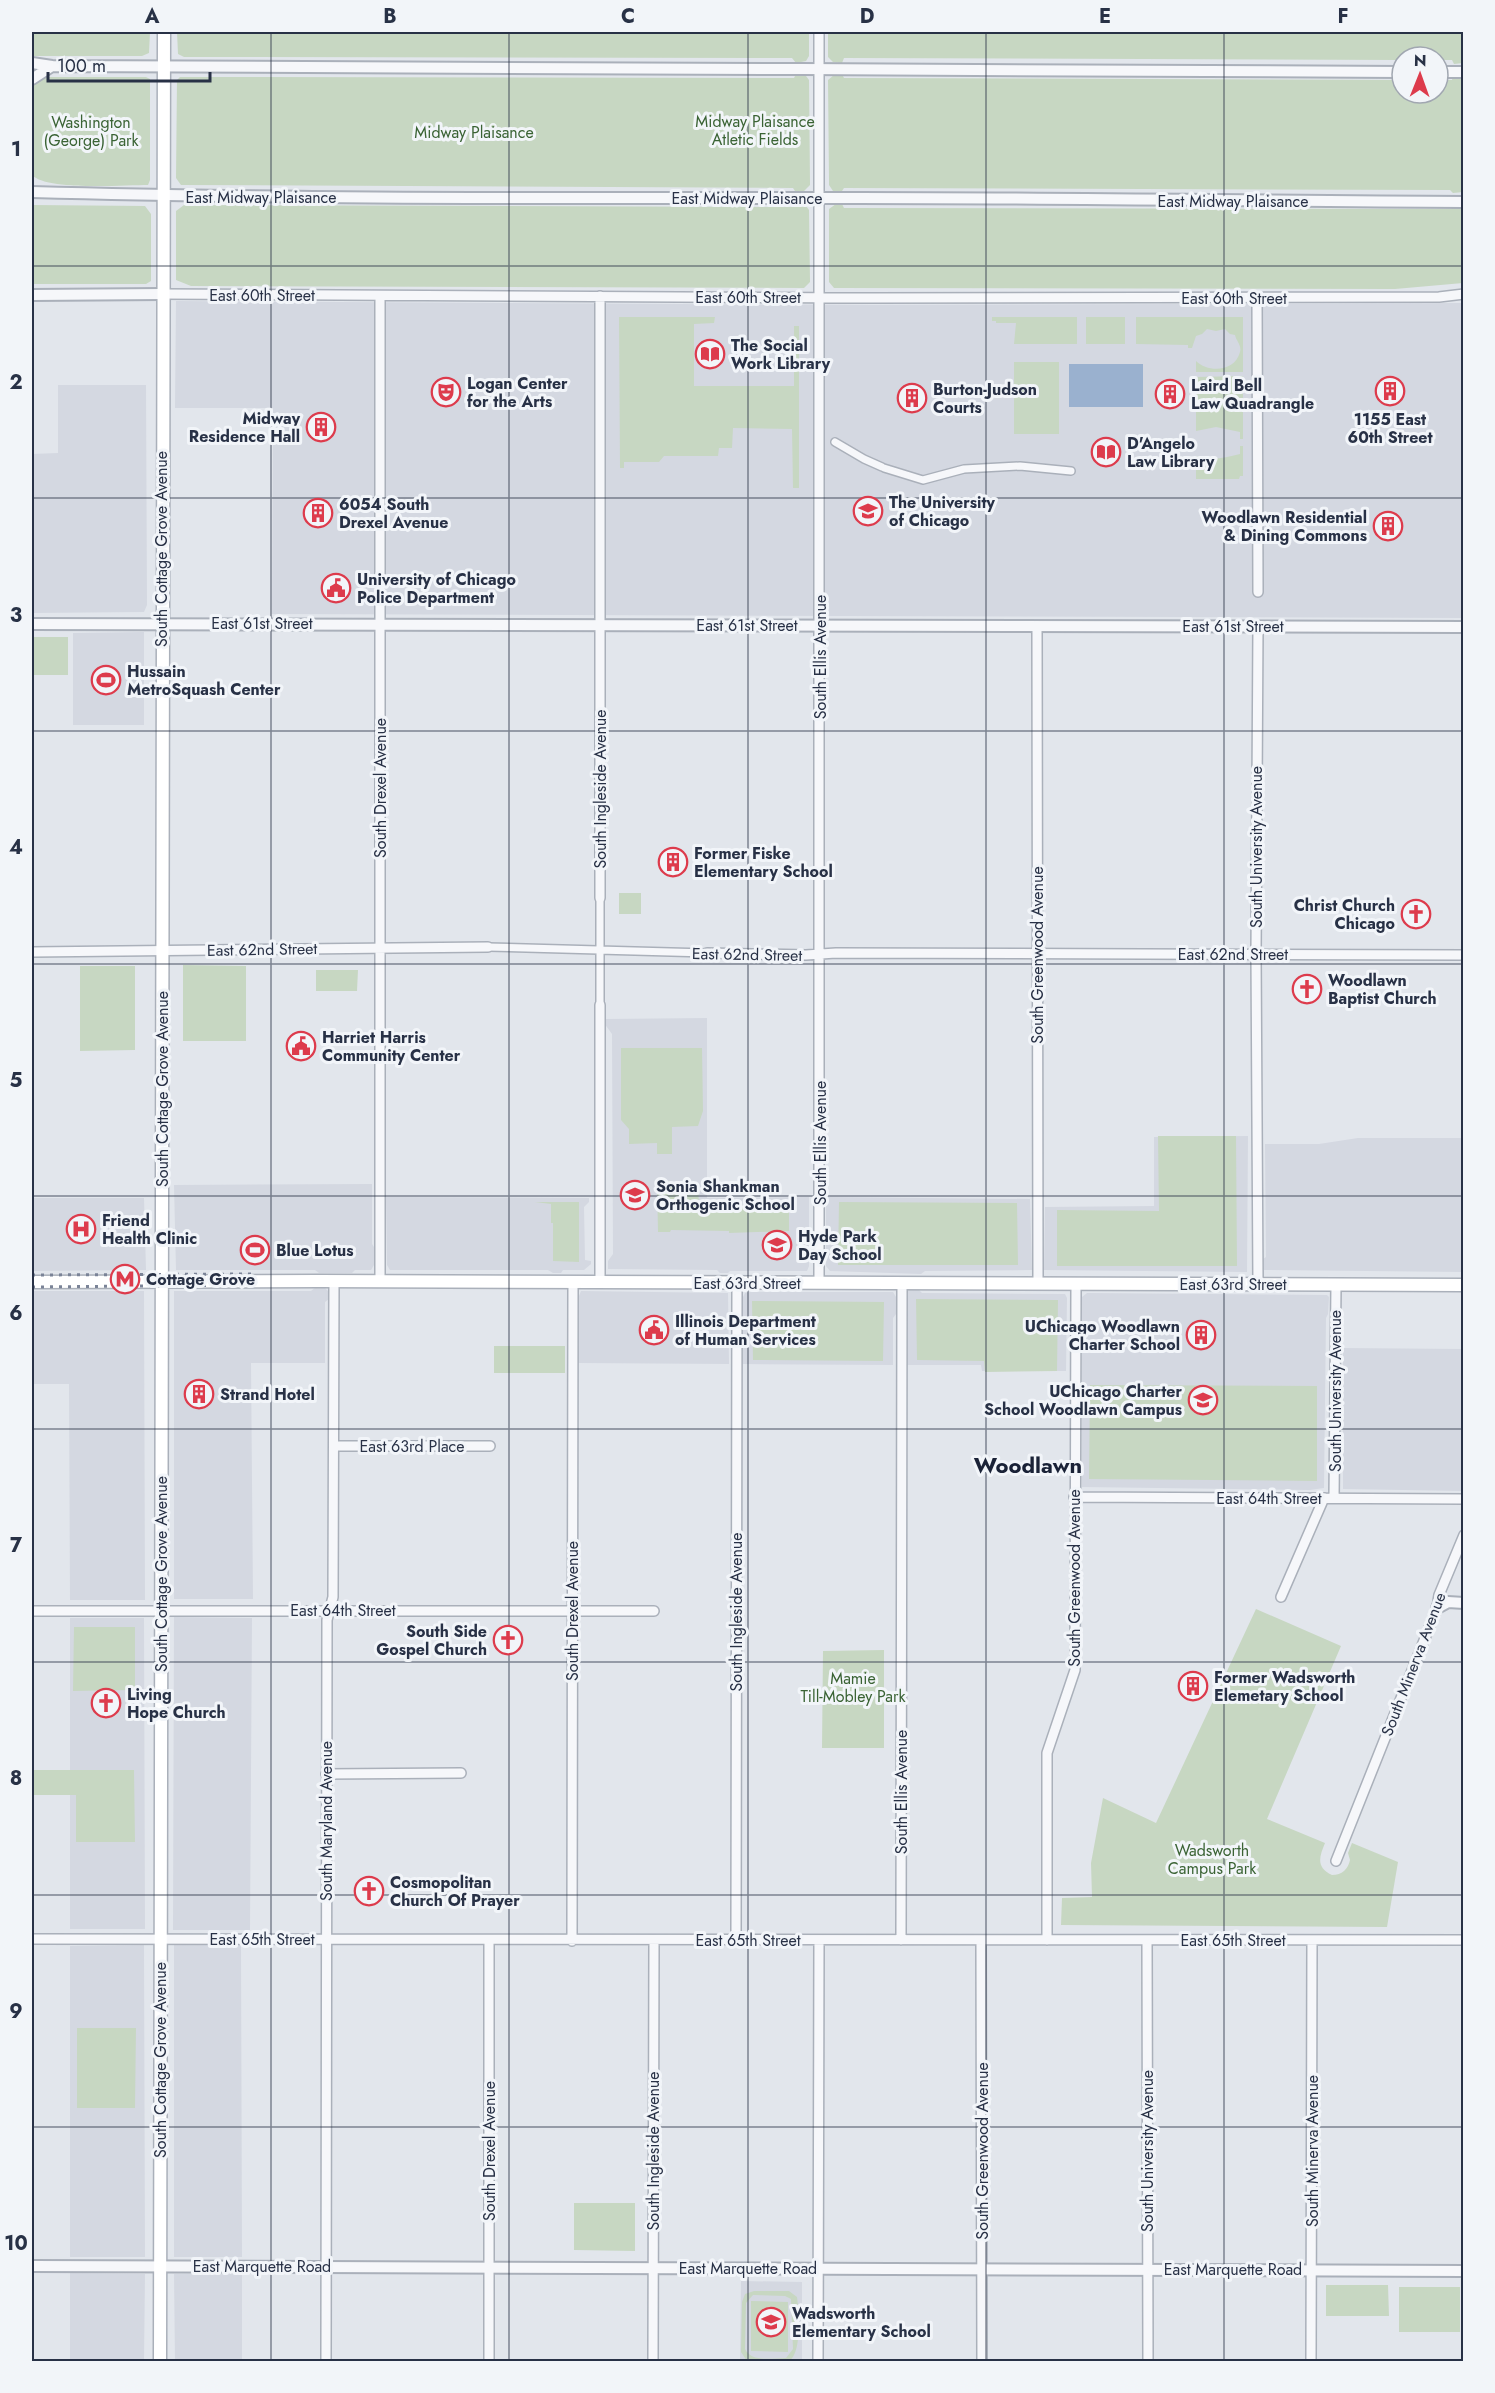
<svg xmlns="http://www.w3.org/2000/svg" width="1495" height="2393" font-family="Jost,sans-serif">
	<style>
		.built { fill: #d4d8e1 }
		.green { fill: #c7d7c2; fill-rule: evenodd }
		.water { fill: #9ab1cf }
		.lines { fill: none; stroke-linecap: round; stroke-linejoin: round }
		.pedestrian-casing { stroke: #aab0ba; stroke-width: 10 }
		.minor-casing { stroke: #aab0ba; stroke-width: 12 }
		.tertiary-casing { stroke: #aab0ba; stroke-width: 14 }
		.secondary-casing { stroke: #aab0ba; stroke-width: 15 }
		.pedestrian { stroke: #f6f7fa; stroke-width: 7 }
		.minor { stroke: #f6f7fa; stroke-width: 9 }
		.tertiary { stroke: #f6f7fa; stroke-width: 10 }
		.secondary { stroke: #fff; stroke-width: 12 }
		.rail { stroke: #7a8397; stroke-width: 3; stroke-dasharray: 3 6; stroke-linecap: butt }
		.grid { fill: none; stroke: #283146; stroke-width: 1.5; stroke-opacity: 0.55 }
		.labels { text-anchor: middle; stroke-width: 6; stroke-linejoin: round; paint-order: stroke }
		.park-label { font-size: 16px; fill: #3a6334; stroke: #f2f5f9 }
		.street-label { font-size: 16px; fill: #283146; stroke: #f2f5f9 }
		.poi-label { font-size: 16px; font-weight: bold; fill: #283146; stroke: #f2f5f9; text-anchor: start }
		.district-label { font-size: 22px; font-weight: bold; fill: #1a2237; stroke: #f2f5f9 }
		.neatline { fill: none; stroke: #283146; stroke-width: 2 }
		.grid-label { font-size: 20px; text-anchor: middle; font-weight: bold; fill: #283146 }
	</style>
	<rect width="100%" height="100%" fill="#e2e6ec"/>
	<!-- built -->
	<path class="built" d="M176,301L872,305L1463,303V618L272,614L273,408H175Z
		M58,385H146L147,605L144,612L32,613V454L58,453Z
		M144,632V725H73V633Z
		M707,1018V1198L809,1197V1266L807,1271H730L728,1273H720L717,1270L608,1269V1261L613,1254L612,1034L604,1023L606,1019Z
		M1248,1136L1247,1272L1044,1270L1045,1207L1154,1206V1137Z
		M1358,1138H1463V1272L1264,1270L1263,1259L1266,1257L1265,1144H1319Z
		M372,1184V1244L374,1247V1265L371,1270H355L352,1273H319L315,1270H176L174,1185Z
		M386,1197L589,1198V1202L584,1207L585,1260L591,1261V1264L584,1270H563L561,1273H553L548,1270H390L387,1265Z
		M826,1197L1030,1199L1032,1270L925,1271L921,1274L830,1271L826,1266Z
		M32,1198H144L146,1270L32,1271Z
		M316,1287H324L329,1292V1299L325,1302V1363H251L253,1599H174V1291H311Z
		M908,1290H919L922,1293L1065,1294L1067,1298L1066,1371H982L981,1365H907L908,1317L905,1315L906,1293Z
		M32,1291H144L145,1600H70L69,1384H32Z
		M581,1291L728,1293L729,1364L578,1363L579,1296Z
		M750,1292H893L896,1297V1314L893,1318V1365L743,1364V1297L745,1293Z
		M1087,1293L1327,1295L1329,1297L1328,1314L1326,1318L1324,1488L1310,1490L1082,1487V1297Z
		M1343,1348L1463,1349V1491L1343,1489Z
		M174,1617L252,1618L250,1930H173Z
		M70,1618H144L145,1929H70Z
		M174,1944L241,1945L242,2257H174Z
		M144,1945L145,2257H70V1946Z
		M70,2273L145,2274L144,2361H70Z
		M174,2274H242V2361H175Z
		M741,2281L802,2282V2361L740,2362Z"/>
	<!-- green -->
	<path class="green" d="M32,32H150L149,53L142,56H32Z
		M177,32H809V56L806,61L796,63L792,58L184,57L178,54Z
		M828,32H1463V63L1454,64L1452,60H1438V57H1402V60L844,58L842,63L833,62L828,57Z
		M796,74L806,76L809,80L810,185L804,191H795L793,188L181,185L176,178L177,80L180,77L794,78Z
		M842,74L844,78L1402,80V93H1438V80H1452L1453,76L1464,78L1463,192L1453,193L1450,190L844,188L842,191H833L829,185V179L828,80L834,75Z
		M47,77H146L150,79V180L148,185C123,185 47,191 32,175V86Z
		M796,203H804L809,210L810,282L804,288L191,286L176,280V211L184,205L794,207Z
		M836,204H842L844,208L1451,209L1454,205L1463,207V283L1395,289L834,288L829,282V209Z
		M32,205L145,206L151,214V281L146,284H32Z
		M619,317H715L714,323L694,324V386H794V326H799V488H793L792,429L733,428L732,448H719L718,456H664L659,462H624V468H620Z
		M992,317H1077V344H1014L1016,323H996V321H992Z
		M1086,317H1125V344H1086Z
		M1136,317H1243V372H1196V361C1208,373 1235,372 1240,352C1242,345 1236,341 1235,335L1230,334L1225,329L1216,331L1207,329L1202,334L1196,336L1192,348H1188V345L1136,344Z
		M1014,362H1059V434H1014Z
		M1243,376V439H1240V432L1216,427L1196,431V377Z
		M1240,446H1243V476H1240L1239,479H1196V456C1212,461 1224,458 1240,454Z
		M32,637H68V675H32Z
		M619,893H641V914H619Z
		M183,965L246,966V1041H183Z
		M80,966H135V1050L80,1051Z
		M316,970H358L357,991H316Z
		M621,1048H702L703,1111L698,1126L672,1127V1154H657V1143L629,1144V1129L621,1120Z
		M1158,1136H1236L1237,1266H1057V1210L1159,1211Z
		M657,1181H671L672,1186H698L699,1205L789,1206V1231L729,1233V1231L671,1230L670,1232H658Z
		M535,1202H579V1262L553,1261V1223H551V1204Z
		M839,1202L1017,1203L1018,1265H838Z
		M916,1299L1058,1300L1057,1371L985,1372L984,1361L917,1360Z
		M752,1301L884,1302L883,1361L753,1360Z
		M494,1346H565V1373H494Z
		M1090,1385L1317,1386V1481L1089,1479Z
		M1256,1609L1341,1646L1267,1819L1325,1843C1319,1857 1316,1868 1332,1875C1342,1875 1348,1869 1350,1860L1348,1853L1352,1843L1398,1862L1387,1927L1061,1925L1062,1898L1092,1897L1091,1863L1103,1798L1156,1823Z
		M74,1627H135V1690L73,1691Z
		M884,1650V1748H822L823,1651Z
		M32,1770H134L135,1842H76V1795H32Z
		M77,2028H136L135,2108H77Z
		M574,2203H635V2251L574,2250Z
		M1326,2285H1388L1389,2316H1326Z
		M1399,2287H1460V2332H1399Z
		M754,2291H789L797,2297C799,2312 802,2353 789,2361H747L741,2352L742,2302L745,2294ZM753,2295L785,2296L791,2299L793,2349L786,2358C773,2358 752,2363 745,2349L746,2303Z
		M751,2301L788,2302V2352L751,2351Z"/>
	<!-- water -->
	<path class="water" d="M1069,364H1143V407H1069Z"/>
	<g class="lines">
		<!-- pedestrian casing -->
		<g class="pedestrian-casing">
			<path id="pedestrian" d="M835,442L864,459L882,467
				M884,468L923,480L964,469L1020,466L1071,471
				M488,947L707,953
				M600,1005V898"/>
		</g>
		<!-- minor casing -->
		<g class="minor-casing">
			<path id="minor" d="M162,294L872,298L1439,297L1464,294
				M600,296V898
				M1257,298L1258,592
				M1037,626L1038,1284
				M32,952L488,947
				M707,953L806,955L836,953L1464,955
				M380,1281V296
				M600,1282V1005
				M819,1283V32
				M1258,1284L1256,954L1258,626
				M334,1446H490
				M1074,1497L1464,1499
				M1334,1498L1336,1284
				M1281,1597L1324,1498
				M32,1611H654
				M326,1774L461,1773
				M1336,1861L1437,1608L1439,1595L1464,1535
				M32,1939L1464,1940
				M901,1940L902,1283
				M981,1940L982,2362
				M1047,1940V1753L1075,1670L1076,1283
				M1147,1940L1148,2362
				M572,1941L573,1282
				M736,1941L737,1283
				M326,2362L327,1620L333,1597L334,1281
				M489,2362V1940
				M653,2362L654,1941
				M818,2362L819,1940
				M1311,2362L1312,1940"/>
		</g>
		<!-- tertiary casing -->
		<g class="tertiary-casing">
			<path id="tertiary" d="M32,63L52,66C502,66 952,71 1402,72
				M1438,72H1464
				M32,79L52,66
				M32,192C288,199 545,198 801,198C1022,197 1243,201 1464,202
				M32,295L162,294
				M32,624L1464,627
				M1437,1608L1448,1602L1464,1603
				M32,2266L1464,2271"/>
		</g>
		<!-- secondary casing -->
		<g class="secondary-casing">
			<path id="secondary" d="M32,1282L319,1281L1464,1285
				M160,2362L164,32"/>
		</g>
		<!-- pedestrian -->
		<use href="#pedestrian" class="pedestrian"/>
		<!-- minor -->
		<use href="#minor" class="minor"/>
		<!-- tertiary -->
		<use href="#tertiary" class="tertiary"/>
		<!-- secondary -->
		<use href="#secondary" class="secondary"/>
		<!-- rail -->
		<path class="rail" d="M32,1275L256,1274
			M32,1287L256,1285"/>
	</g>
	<!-- grid -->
	<path class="grid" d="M271,32V2362M509,32V2362M748,32V2362M986,32V2362M1224,32V2362M32,266H1464M32,498H1464M32,731H1464M32,964H1464M32,1196H1464M32,1429H1464M32,1662H1464M32,1895H1464M32,2127H1464"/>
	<!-- icons -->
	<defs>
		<g id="library-ring" transform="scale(1.5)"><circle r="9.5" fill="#f2f5f9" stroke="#dd3b4c" stroke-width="1.5"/><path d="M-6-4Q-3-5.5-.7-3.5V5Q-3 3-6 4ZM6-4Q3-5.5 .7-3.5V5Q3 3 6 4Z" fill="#dd3b4c"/></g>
		<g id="building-ring" transform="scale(1.5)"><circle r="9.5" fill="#f2f5f9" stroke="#dd3b4c" stroke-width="1.5"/><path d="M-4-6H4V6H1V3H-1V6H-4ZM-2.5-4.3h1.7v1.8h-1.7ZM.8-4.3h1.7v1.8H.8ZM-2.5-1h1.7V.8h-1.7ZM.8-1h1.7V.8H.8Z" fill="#dd3b4c"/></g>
		<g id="theatre-ring" transform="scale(1.5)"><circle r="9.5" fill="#f2f5f9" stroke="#dd3b4c" stroke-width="1.5"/><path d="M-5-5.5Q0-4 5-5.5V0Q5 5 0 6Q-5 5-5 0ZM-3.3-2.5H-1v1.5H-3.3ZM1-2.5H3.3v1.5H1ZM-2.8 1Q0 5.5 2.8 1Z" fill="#dd3b4c"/></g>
		<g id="university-ring" transform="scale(1.5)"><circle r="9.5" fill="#f2f5f9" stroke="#dd3b4c" stroke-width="1.5"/><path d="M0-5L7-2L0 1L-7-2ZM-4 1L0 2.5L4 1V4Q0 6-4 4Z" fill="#dd3b4c"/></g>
		<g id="civic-ring" transform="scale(1.5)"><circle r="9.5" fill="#f2f5f9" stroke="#dd3b4c" stroke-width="1.5"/><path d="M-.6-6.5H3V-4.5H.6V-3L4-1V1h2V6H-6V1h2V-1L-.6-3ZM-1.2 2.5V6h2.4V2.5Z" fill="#dd3b4c"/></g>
		<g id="stadium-ring" transform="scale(1.5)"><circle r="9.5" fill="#f2f5f9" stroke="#dd3b4c" stroke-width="1.5"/><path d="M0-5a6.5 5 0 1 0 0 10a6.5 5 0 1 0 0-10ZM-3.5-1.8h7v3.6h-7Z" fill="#dd3b4c"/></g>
		<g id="church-ring" transform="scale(1.5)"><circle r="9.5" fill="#f2f5f9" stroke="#dd3b4c" stroke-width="1.5"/><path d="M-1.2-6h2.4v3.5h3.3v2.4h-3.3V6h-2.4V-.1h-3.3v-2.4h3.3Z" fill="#dd3b4c"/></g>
		<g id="school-ring" transform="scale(1.5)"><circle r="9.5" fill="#f2f5f9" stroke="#dd3b4c" stroke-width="1.5"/><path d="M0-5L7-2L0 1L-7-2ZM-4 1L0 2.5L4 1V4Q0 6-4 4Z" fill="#dd3b4c"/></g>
		<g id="hospital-ring" transform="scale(1.5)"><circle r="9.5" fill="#f2f5f9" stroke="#dd3b4c" stroke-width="1.5"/><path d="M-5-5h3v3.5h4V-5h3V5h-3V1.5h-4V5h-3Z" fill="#dd3b4c"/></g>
		<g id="metro-ring" transform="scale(1.5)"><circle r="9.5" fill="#f2f5f9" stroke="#dd3b4c" stroke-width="1.5"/><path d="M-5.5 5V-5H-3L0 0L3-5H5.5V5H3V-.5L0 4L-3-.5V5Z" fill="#dd3b4c"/></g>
	</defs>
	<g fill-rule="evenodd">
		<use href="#library-ring" x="710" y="354"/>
		<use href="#building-ring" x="1390" y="391"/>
		<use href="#theatre-ring" x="446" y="392"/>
		<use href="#building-ring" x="1170" y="394"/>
		<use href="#building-ring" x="912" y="398"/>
		<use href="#building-ring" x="321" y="427"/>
		<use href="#library-ring" x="1106" y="452"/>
		<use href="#university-ring" x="868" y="511"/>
		<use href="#building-ring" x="318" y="513"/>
		<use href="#building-ring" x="1388" y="526"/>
		<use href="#civic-ring" x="336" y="588"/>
		<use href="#stadium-ring" x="106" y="680"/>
		<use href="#building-ring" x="673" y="862"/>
		<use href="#church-ring" x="1416" y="914"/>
		<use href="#church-ring" x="1307" y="989"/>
		<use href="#civic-ring" x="301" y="1046"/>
		<use href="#school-ring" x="635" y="1195"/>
		<use href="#hospital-ring" x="81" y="1229"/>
		<use href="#school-ring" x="777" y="1245"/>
		<use href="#stadium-ring" x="255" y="1250"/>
		<use href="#metro-ring" x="125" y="1279"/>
		<use href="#civic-ring" x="654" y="1330"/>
		<use href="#building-ring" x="1201" y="1335"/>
		<use href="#building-ring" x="199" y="1394"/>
		<use href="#school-ring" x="1203" y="1400"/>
		<use href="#church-ring" x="508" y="1640"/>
		<use href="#building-ring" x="1193" y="1686"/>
		<use href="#church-ring" x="106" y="1703"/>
		<use href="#church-ring" x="369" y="1891"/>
		<use href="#school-ring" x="771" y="2322"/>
	</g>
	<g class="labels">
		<!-- park labels -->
		<g class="park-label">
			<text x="755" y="127">Midway Plaisance<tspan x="755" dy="18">Atletic Fields</tspan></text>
			<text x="91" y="128">Washington<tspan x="91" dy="18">(George) Park</tspan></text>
			<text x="474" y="138">Midway Plaisance</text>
			<text x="853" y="1684">Mamie<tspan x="853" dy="18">Till-Mobley Park</tspan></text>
			<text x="1212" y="1856">Wadsworth<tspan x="1212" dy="18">Campus Park</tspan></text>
		</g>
		<!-- street labels -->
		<g class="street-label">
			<text x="261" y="203">East Midway Plaisance</text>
			<text x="747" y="204">East Midway Plaisance</text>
			<text x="1233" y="207">East Midway Plaisance</text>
			<text x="262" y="301">East 60th Street</text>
			<text x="748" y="303">East 60th Street</text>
			<text x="1234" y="304">East 60th Street</text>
			<text transform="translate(161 549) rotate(-90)" y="6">South Cottage Grove Avenue</text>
			<text x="262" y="629">East 61st Street</text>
			<text x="747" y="631">East 61st Street</text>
			<text x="1233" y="632">East 61st Street</text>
			<text transform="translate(820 657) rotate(-90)" y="6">South Ellis Avenue</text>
			<text transform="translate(380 788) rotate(-90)" y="6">South Drexel Avenue</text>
			<text transform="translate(600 789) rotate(-90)" y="6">South Ingleside Avenue</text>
			<text transform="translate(1256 847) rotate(-90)" y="6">South University Avenue</text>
			<text transform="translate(262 949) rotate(-1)" y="6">East 62nd Street</text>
			<text transform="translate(747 954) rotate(1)" y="6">East 62nd Street</text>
			<text x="1233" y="960">East 62nd Street</text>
			<text transform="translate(1037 955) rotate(-90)" y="6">South Greenwood Avenue</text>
			<text transform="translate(162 1089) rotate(-90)" y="6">South Cottage Grove Avenue</text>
			<text transform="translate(820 1143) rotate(-90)" y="6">South Ellis Avenue</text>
			<text x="747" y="1289">East 63rd Street</text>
			<text x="1233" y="1290">East 63rd Street</text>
			<text transform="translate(1335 1391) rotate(-90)" y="6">South University Avenue</text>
			<text x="412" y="1452">East 63rd Place</text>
			<text x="1269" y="1504">East 64th Street</text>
			<text transform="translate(161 1574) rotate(-90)" y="6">South Cottage Grove Avenue</text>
			<text transform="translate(1074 1578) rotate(-90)" y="6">South Greenwood Avenue</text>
			<text x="343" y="1616">East 64th Street</text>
			<text transform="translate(572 1611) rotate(-90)" y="6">South Drexel Avenue</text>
			<text transform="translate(736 1612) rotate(-90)" y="6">South Ingleside Avenue</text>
			<text transform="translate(1413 1664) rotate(-69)" y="6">South Minerva Avenue</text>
			<text transform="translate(901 1792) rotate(-90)" y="6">South Ellis Avenue</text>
			<text transform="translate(326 1821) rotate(-90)" y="6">South Maryland Avenue</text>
			<text x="262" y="1945">East 65th Street</text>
			<text x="748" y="1946">East 65th Street</text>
			<text x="1233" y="1946">East 65th Street</text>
			<text transform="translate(160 2060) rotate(-90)" y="6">South Cottage Grove Avenue</text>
			<text transform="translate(489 2151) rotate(-90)" y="6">South Drexel Avenue</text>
			<text transform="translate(653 2151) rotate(-90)" y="6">South Ingleside Avenue</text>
			<text transform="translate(982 2151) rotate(-90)" y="6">South Greenwood Avenue</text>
			<text transform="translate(1147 2151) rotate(-90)" y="6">South University Avenue</text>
			<text transform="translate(1312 2151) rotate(-90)" y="6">South Minerva Avenue</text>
			<text x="262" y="2272">East Marquette Road</text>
			<text x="748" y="2274">East Marquette Road</text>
			<text x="1233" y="2275">East Marquette Road</text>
		</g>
		<!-- poi labels -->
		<g class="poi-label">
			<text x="731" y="351">The Social<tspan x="731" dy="18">Work Library</tspan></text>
			<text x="467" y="389">Logan Center<tspan x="467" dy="18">for the Arts</tspan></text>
			<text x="1191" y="391">Laird Bell<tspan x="1191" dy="18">Law Quadrangle</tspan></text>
			<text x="933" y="395">Burton-Judson<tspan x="933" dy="18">Courts</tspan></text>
			<text x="300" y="424" text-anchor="end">Midway<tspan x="300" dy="18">Residence Hall</tspan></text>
			<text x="1390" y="425" text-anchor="middle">1155 East<tspan x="1390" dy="18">60th Street</tspan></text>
			<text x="1127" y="449">D'Angelo<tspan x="1127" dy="18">Law Library</tspan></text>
			<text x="889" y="508">The University<tspan x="889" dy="18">of Chicago</tspan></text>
			<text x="339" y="510">6054 South<tspan x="339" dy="18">Drexel Avenue</tspan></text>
			<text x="1367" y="523" text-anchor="end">Woodlawn Residential<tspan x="1367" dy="18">&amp; Dining Commons</tspan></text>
			<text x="357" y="585">University of Chicago<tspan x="357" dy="18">Police Department</tspan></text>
			<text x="127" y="677">Hussain<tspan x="127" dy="18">MetroSquash Center</tspan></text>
			<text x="694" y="859">Former Fiske<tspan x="694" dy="18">Elementary School</tspan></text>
			<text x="1395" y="911" text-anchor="end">Christ Church<tspan x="1395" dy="18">Chicago</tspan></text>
			<text x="1328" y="986">Woodlawn<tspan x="1328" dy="18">Baptist Church</tspan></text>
			<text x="322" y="1043">Harriet Harris<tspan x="322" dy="18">Community Center</tspan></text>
			<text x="656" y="1192">Sonia Shankman<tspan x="656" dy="18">Orthogenic School</tspan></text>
			<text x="102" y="1226">Friend<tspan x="102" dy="18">Health Clinic</tspan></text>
			<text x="798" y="1242">Hyde Park<tspan x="798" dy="18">Day School</tspan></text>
			<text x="276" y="1256">Blue Lotus</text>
			<text x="146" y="1285">Cottage Grove</text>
			<text x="675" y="1327">Illinois Department<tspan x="675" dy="18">of Human Services</tspan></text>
			<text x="1180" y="1332" text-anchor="end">UChicago Woodlawn<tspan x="1180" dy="18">Charter School</tspan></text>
			<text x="1182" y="1397" text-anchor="end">UChicago Charter<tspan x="1182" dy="18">School Woodlawn Campus</tspan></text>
			<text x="220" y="1400">Strand Hotel</text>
			<text x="487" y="1637" text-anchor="end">South Side<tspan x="487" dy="18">Gospel Church</tspan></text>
			<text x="1214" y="1683">Former Wadsworth<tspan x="1214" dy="18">Elemetary School</tspan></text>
			<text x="127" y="1700">Living<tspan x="127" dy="18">Hope Church</tspan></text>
			<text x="390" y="1888">Cosmopolitan<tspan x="390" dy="18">Church Of Prayer</tspan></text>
			<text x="792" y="2319">Wadsworth<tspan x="792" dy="18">Elementary School</tspan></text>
		</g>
		<!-- district labels -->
		<g class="district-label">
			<text x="1028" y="1473">Woodlawn</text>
		</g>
	</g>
	<!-- border -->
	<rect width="1495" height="2393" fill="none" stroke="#f2f5f9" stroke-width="66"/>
	<!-- north arrow -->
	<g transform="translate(1420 75) rotate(1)"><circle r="28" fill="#f2f5f9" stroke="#a1a7b1" stroke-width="1.5"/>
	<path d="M0-4.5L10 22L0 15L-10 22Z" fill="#dd3b4c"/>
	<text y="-9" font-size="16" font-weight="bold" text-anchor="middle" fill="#283146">N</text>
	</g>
	<!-- scale -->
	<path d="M48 72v9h162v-9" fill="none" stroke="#283146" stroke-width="3"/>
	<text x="57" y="72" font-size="18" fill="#283146" stroke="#f2f5f9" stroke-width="4.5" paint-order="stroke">100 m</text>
	<rect x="33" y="33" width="1429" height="2327" class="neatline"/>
	<g class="grid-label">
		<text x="152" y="23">A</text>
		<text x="390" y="23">B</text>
		<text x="628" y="23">C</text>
		<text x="867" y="23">D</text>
		<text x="1105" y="23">E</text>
		<text x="1343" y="23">F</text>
		<text x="16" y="156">1</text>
		<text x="16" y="389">2</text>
		<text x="16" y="622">3</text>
		<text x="16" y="854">4</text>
		<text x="16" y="1087">5</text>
		<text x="16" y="1320">6</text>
		<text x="16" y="1552">7</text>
		<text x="16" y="1785">8</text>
		<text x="16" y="2018">9</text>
		<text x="16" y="2250">10</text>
	</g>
</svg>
